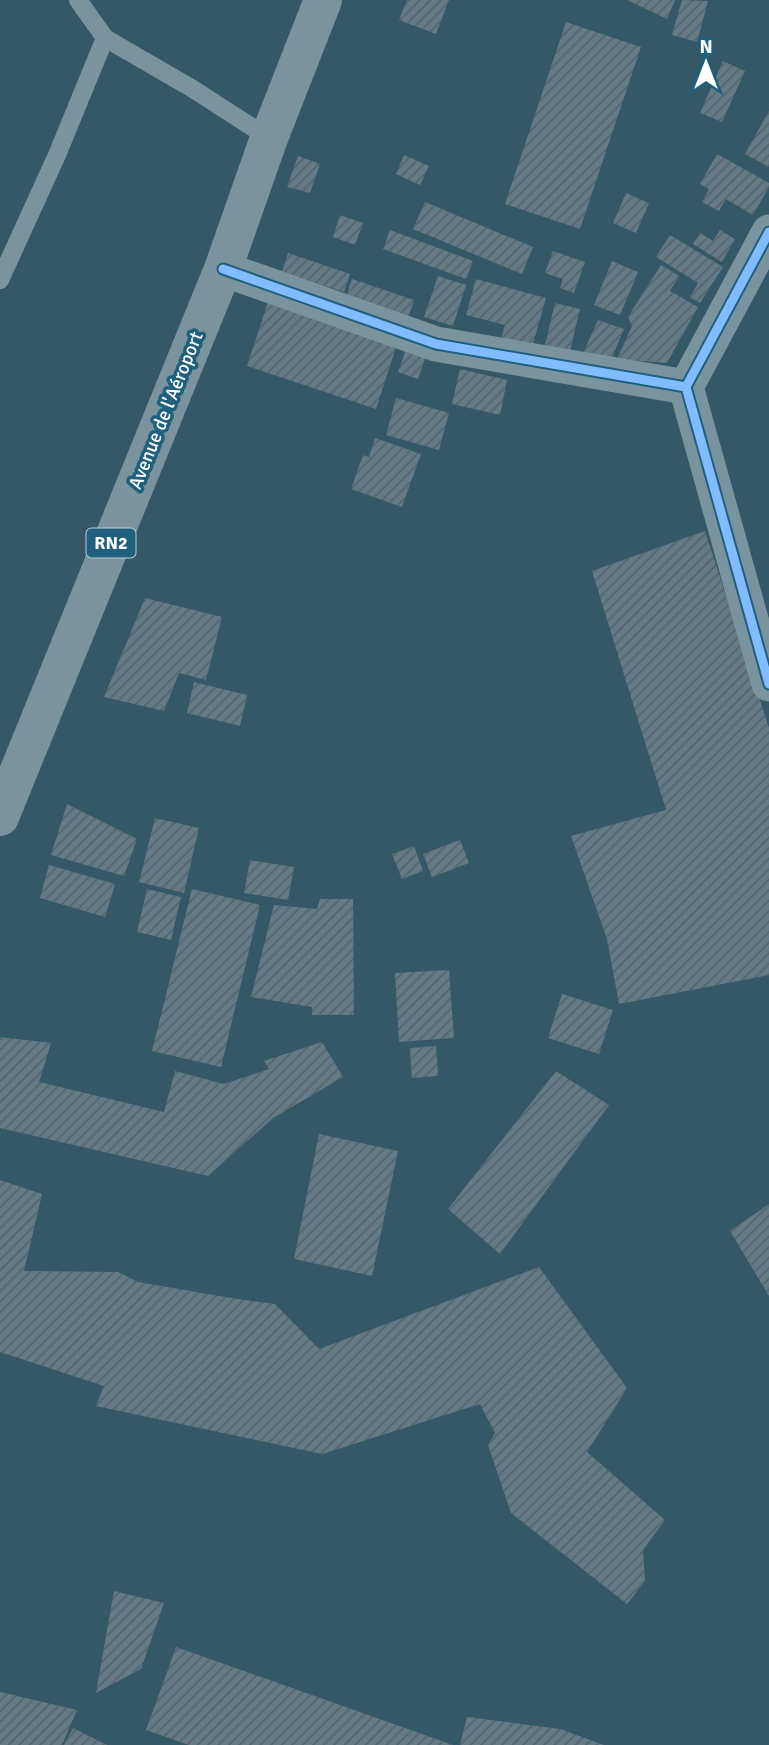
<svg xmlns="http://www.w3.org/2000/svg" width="769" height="1745" font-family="Signika,sans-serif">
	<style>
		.building { fill: url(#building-hatch) }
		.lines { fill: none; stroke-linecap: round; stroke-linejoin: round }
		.service { stroke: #7a949f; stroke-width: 18 }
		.minor { stroke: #7a949f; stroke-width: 35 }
		.trunk { stroke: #7a939e; stroke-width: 38 }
		.cycleway-casing { stroke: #20607d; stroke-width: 13 }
		.cycleway { stroke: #80bcff; stroke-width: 9 }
		.labels { text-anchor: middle; stroke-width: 7; stroke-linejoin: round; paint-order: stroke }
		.shield { fill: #20607d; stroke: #bccfd8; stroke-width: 2 }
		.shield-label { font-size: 18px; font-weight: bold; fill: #fff }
		.street-label { font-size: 19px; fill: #fff; stroke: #20607d }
	</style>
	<defs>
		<pattern id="building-hatch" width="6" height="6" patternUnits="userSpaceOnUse" patternTransform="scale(1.75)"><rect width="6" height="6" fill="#627b87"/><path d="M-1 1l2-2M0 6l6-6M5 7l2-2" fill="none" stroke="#57646a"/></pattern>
	</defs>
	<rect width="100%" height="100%" fill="#355868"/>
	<!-- building -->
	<path class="building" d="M407,0H449L436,34L399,20Z
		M627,0H675L667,19Z
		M682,0L708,1L697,42L672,35Z
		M566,22L641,47L580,229L505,204Z
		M723,61L745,71L722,122L700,113Z
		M769,111V167L745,154Z
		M717,154L769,183V187L753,215L726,199L719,211L702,202L709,189L700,184Z
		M404,155L429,166L420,185L396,174Z
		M298,156L320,164L310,193L287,187Z
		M626,193L649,203L636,233L613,223Z
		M425,202L533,247L522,274L413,229Z
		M340,215L363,223L355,245L333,237Z
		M390,230L473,261L466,279L383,249Z
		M720,230L735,239L722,262L693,244L700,233L713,241Z
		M670,235L723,267L700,303L690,297L698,283L656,257Z
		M553,251L585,262L574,293L560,288L563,279L545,273Z
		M288,253L350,274L344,292L282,272Z
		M612,261L638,272L620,315L594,305Z
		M661,265L679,276L670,291L698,307L667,363L617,359L632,326L628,317Z
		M438,276L466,285L453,326L424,317Z
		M352,279L414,300L408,318L346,297Z
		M476,279L546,298L531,351L500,343L505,325L466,315Z
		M270,296L399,338L376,409L247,366Z
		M555,303L580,309L569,355L544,349Z
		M598,320L624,329L611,360L583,353Z
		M407,346L427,353L418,379L398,372Z
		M460,369L507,380L500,415L452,404Z
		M396,398L449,413L439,450L386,435Z
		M375,438L421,454L402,507L351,489L363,455L369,457Z
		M705,531L769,728V975L619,1004L607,939L571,836L666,810L592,571Z
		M145,598L222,617L206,680L179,673L164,711L104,697Z
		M194,682L247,695L240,726L187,713Z
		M67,804L137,839L124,876L51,855Z
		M155,818L199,828L184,893L139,882Z
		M460,840L469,863L432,877L423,854Z
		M414,846L423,871L402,879L392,854Z
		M250,860L294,867L288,900L244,893Z
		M49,865L115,884L105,917L40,898Z
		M147,889L181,897L171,940L137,932Z
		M192,889L260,905L221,1067L152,1051Z
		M320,899H353L354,1015H312V1007L251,997L274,905L317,909Z
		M449,970L454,1038L399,1042L395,973Z
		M562,994L613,1010L599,1054L548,1038Z
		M0,1037L51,1043L39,1082L164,1112L175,1071L224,1084L269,1069L264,1061L322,1042L343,1077L273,1118L208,1176L0,1128Z
		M436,1046L438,1076L412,1078L410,1048Z
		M556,1071L609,1105L500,1254L448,1209Z
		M319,1134L398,1151L372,1276L294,1259Z
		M0,1180L42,1194L24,1271L118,1272L138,1282L237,1299L275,1304L319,1349L539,1267L627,1388L587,1452L665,1520L643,1550L645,1581L627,1604L511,1513L488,1445L495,1433L480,1404L322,1454L96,1406L104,1386L0,1352Z
		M769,1204V1296L730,1231Z
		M114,1591L164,1603L141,1669L96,1693Z
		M176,1647L453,1745H189L146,1730Z
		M0,1692L77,1710L62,1745H0Z
		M467,1717L560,1729L604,1745H460Z
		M73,1728L107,1745H64Z"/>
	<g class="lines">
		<!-- service -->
		<path class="service" d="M78,0L105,38L193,89L269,138
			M0,280L57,155L105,38"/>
		<!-- minor -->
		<path class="minor" d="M769,232L686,387L769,684
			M223,269L436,344L686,387"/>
		<!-- trunk -->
		<path class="trunk" d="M0,817L223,269L269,138L323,0"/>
		<!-- cycleway casing -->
		<g class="cycleway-casing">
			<path id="cycleway" d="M769,232L686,387L769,684
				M223,269L436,344L686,387"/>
		</g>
		<!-- cycleway -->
		<use href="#cycleway" class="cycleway"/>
	</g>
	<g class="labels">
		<!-- shield labels -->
		<rect class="shield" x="86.5" y="528.5" width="49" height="29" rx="5"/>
		<g class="shield-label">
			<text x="111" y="549">RN2</text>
		</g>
		<!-- street labels -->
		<g class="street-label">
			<text transform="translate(165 410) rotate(-68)" y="7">Avenue de l'Aéroport</text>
		</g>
	</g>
	<!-- north arrow -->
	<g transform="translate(706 63)" stroke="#20607d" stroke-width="5" paint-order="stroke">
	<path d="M0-5L12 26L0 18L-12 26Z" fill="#ffffff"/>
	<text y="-10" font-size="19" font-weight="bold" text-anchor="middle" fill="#ffffff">N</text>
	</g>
</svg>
